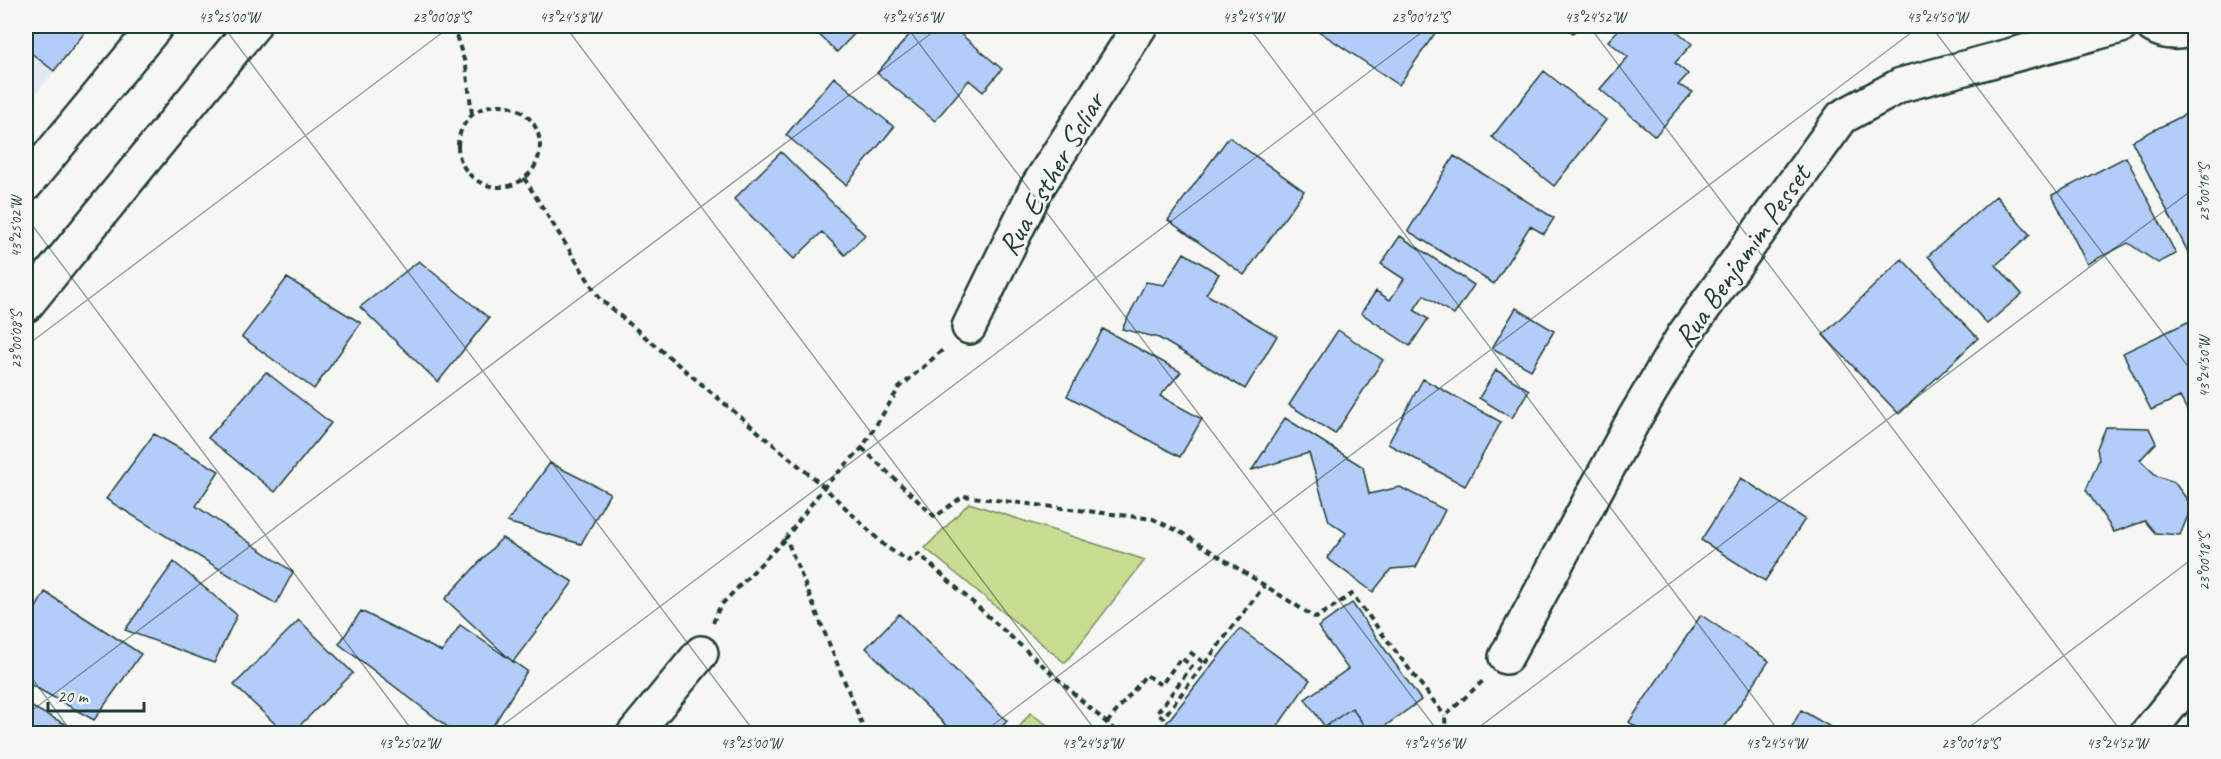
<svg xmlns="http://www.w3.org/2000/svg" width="2221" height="759" font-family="Caveat,sans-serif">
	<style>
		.built { fill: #e2e9f4 }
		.green { fill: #c8dd92; stroke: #748d63; stroke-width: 1.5 }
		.building { fill: #b3ccf9; stroke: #1f3d34; stroke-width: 1.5 }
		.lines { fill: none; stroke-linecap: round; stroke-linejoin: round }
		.minor-casing { stroke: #1f3d34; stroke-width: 38 }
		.path { stroke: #1f3d34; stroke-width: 4; stroke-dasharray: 6 4.5; stroke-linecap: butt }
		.minor { stroke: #f6f6f2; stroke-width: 33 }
		.ticks { fill: none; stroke: #1f3d34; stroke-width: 1.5; stroke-opacity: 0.45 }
		.labels { text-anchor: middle; stroke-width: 4.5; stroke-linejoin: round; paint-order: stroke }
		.street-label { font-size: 30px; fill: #1f3d34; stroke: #f6f6f2 }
		.neatline { fill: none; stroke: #1f3d34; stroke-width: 2 }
		.ticks-label { font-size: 15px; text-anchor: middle; fill: #1f3d34 }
	</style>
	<rect width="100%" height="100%" fill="#f6f6f2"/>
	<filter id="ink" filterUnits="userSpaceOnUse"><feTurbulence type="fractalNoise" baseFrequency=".0167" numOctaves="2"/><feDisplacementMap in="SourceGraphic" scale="12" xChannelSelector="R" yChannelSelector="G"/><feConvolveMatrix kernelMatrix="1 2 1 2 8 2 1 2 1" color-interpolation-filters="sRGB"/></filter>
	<g filter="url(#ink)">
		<!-- built -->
		<path class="built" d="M26,26H90L26,107Z"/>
		<!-- green -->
		<path class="green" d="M969,503L1145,560L1065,663L925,548Z
			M1030,713L1059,733H1015Z"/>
		<!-- building -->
		<path class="building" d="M26,26H90L54,71L26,49Z
			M810,26H847L855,33L837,52Z
			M914,26H951L1002,69L983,92L969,80L935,121L877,73L916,27Z
			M1311,26H1387L1396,32L1400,26H1440L1399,85Z
			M1564,26H1579L1573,33Z
			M1622,26H1671L1692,44L1675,63L1688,74L1678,85L1693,92L1655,136L1600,89L1628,57L1608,41Z
			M1544,71L1606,120L1554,186L1492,137Z
			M834,77L894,127L846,185L786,135Z
			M2192,111L2196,114V268L2132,141Z
			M1229,137L1304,191L1244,275L1168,220Z
			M781,152L865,235L845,255L822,232L794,259L734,199Z
			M1454,156L1554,218L1544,234L1530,226L1494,284L1408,231Z
			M2126,157L2176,254L2158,263L2128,243L2087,264L2052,195Z
			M1996,196L2030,235L1996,265L2022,294L1987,324L1928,256Z
			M1400,236L1474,285L1454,315L1424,295L1414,310L1428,319L1410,346L1361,313L1376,291L1390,300L1404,279L1381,264Z
			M1184,253L1219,274L1206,294L1277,336L1245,389L1159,338L1122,329L1146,282L1164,285Z
			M1902,259L1978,338L1899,414L1823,335Z
			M419,261L489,318L438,382L360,307Z
			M287,278L361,323L314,389L242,337Z
			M1516,308L1554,331L1531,370L1492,348Z
			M2196,318V427L2180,397L2151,410L2123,353Z
			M1103,329L1181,372L1160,396L1202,419L1180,457L1067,396Z
			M1338,330L1383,360L1335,434L1289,405Z
			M1496,370L1529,390L1512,418L1479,398Z
			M266,372L331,423L275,492L208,438Z
			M1423,379L1501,422L1465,486L1388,444Z
			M1285,418L1363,467L1369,494L1400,487L1445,510L1416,567L1391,569L1373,592L1327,558L1346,533L1329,521L1309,453L1252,470Z
			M2106,427L2149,428L2156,443L2140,460L2157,476L2174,482L2192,506L2180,535L2155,533L2145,521L2114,532L2086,490L2099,460L2097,448Z
			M154,434L219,471L196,506L293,572L276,604L106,499Z
			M550,463L610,493L581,544L507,522Z
			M1741,478L1805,519L1765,581L1701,540Z
			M502,538L573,582L513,662L445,599Z
			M174,562L237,615L214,663L125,630Z
			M45,592L141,654L94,720L26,682V625Z
			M1352,603L1421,700L1374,734H1370L1352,708L1325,727L1305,699L1348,669L1318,627Z
			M361,611L442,652L460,625L527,671L488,734H457L339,644Z
			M899,614L1007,721L995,734H955L866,648Z
			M1701,615L1769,661L1720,734H1647L1629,722Z
			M299,620L353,673L291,734H286L234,685Z
			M1240,629L1310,680L1272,734H1176L1165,725Z
			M26,704L73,728L69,734H26Z
			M1352,708L1370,734H1347L1344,729L1337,734H1315Z
			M1801,710L1839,732L1838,734H1788Z"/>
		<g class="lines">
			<!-- minor casing -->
			<g class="minor-casing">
				<path id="minor" d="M2153,26C2166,34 2181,34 2196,27
					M26,184L156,26
					M26,305L253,26
					M969,327L1036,189L1140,26
					M1506,657L1634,419L1684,335L1842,117L1901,85L2121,26
					M634,734L701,653
					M2147,734L2196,673"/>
			</g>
			<!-- path -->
			<path class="path" d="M453,26L466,66L472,114
				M458 146a41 41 0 1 1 82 0a41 41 0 1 1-82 0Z
				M524,178L600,299L824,487L886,547L909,561L919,554L1119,734
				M862,448L935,517L963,496L1153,519L1182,533L1316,618L1352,594L1445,716
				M713,623L720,606L786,538
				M1190,652L1205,664
				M1107,723L1146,675L1161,685L1181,658L1192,666L1157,713L1163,718L1264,586
				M866,734L786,538L824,487L862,448L899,388L945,348
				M1446,734L1445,716L1485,679"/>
			<!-- minor -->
			<use href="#minor" class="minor"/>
		</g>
	</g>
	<!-- ticks -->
	<path class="ticks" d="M223,26L756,734M565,26L1098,734M906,26L1440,734M1248,26L1781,734M1589,26L2123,734M1931,26L2196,377M26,217L415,734M26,346L451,26M26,670L73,734M26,715L941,26M491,734L1430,26M981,734L1920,26M1470,734L2196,187M1960,734L2196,556"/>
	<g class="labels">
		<!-- street labels -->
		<g class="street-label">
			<text transform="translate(1051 174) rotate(-60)" y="10">Rua Esther Scliar</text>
			<text transform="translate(1742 256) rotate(-55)" y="10">Rua Benjamim Pesset</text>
		</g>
	</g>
	<!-- margin -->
	<rect width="2221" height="759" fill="none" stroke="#f6f6f2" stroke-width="66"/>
	<!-- scale -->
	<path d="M48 702v9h96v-9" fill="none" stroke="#1f3d34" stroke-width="3"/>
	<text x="57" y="702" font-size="18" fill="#1f3d34" stroke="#f6f6f2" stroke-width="4.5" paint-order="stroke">20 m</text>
	<rect x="33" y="33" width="2155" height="693" class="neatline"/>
	<g class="ticks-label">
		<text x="229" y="22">43°25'00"W</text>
		<text x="441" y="22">23°00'08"S</text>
		<text x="570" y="22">43°24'58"W</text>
		<text x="912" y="22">43°24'56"W</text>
		<text x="1253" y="22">43°24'54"W</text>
		<text x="1420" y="22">23°00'12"S</text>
		<text x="1595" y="22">43°24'52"W</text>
		<text x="1937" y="22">43°24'50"W</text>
		<text transform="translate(2204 193) rotate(-90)" y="5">23°00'16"S</text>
		<text transform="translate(16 227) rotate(-90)" y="5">43°25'02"W</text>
		<text transform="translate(16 340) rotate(-90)" y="5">23°00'08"S</text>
		<text transform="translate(2204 367) rotate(-90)" y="5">43°24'50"W</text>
		<text transform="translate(2204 562) rotate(-90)" y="5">23°00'18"S</text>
		<text x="409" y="748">43°25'02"W</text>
		<text x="751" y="748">43°25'00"W</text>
		<text x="1092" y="748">43°24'58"W</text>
		<text x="1434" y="748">43°24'56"W</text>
		<text x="1776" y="748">43°24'54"W</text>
		<text x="1970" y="748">23°00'18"S</text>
		<text x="2117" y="748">43°24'52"W</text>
	</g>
</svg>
